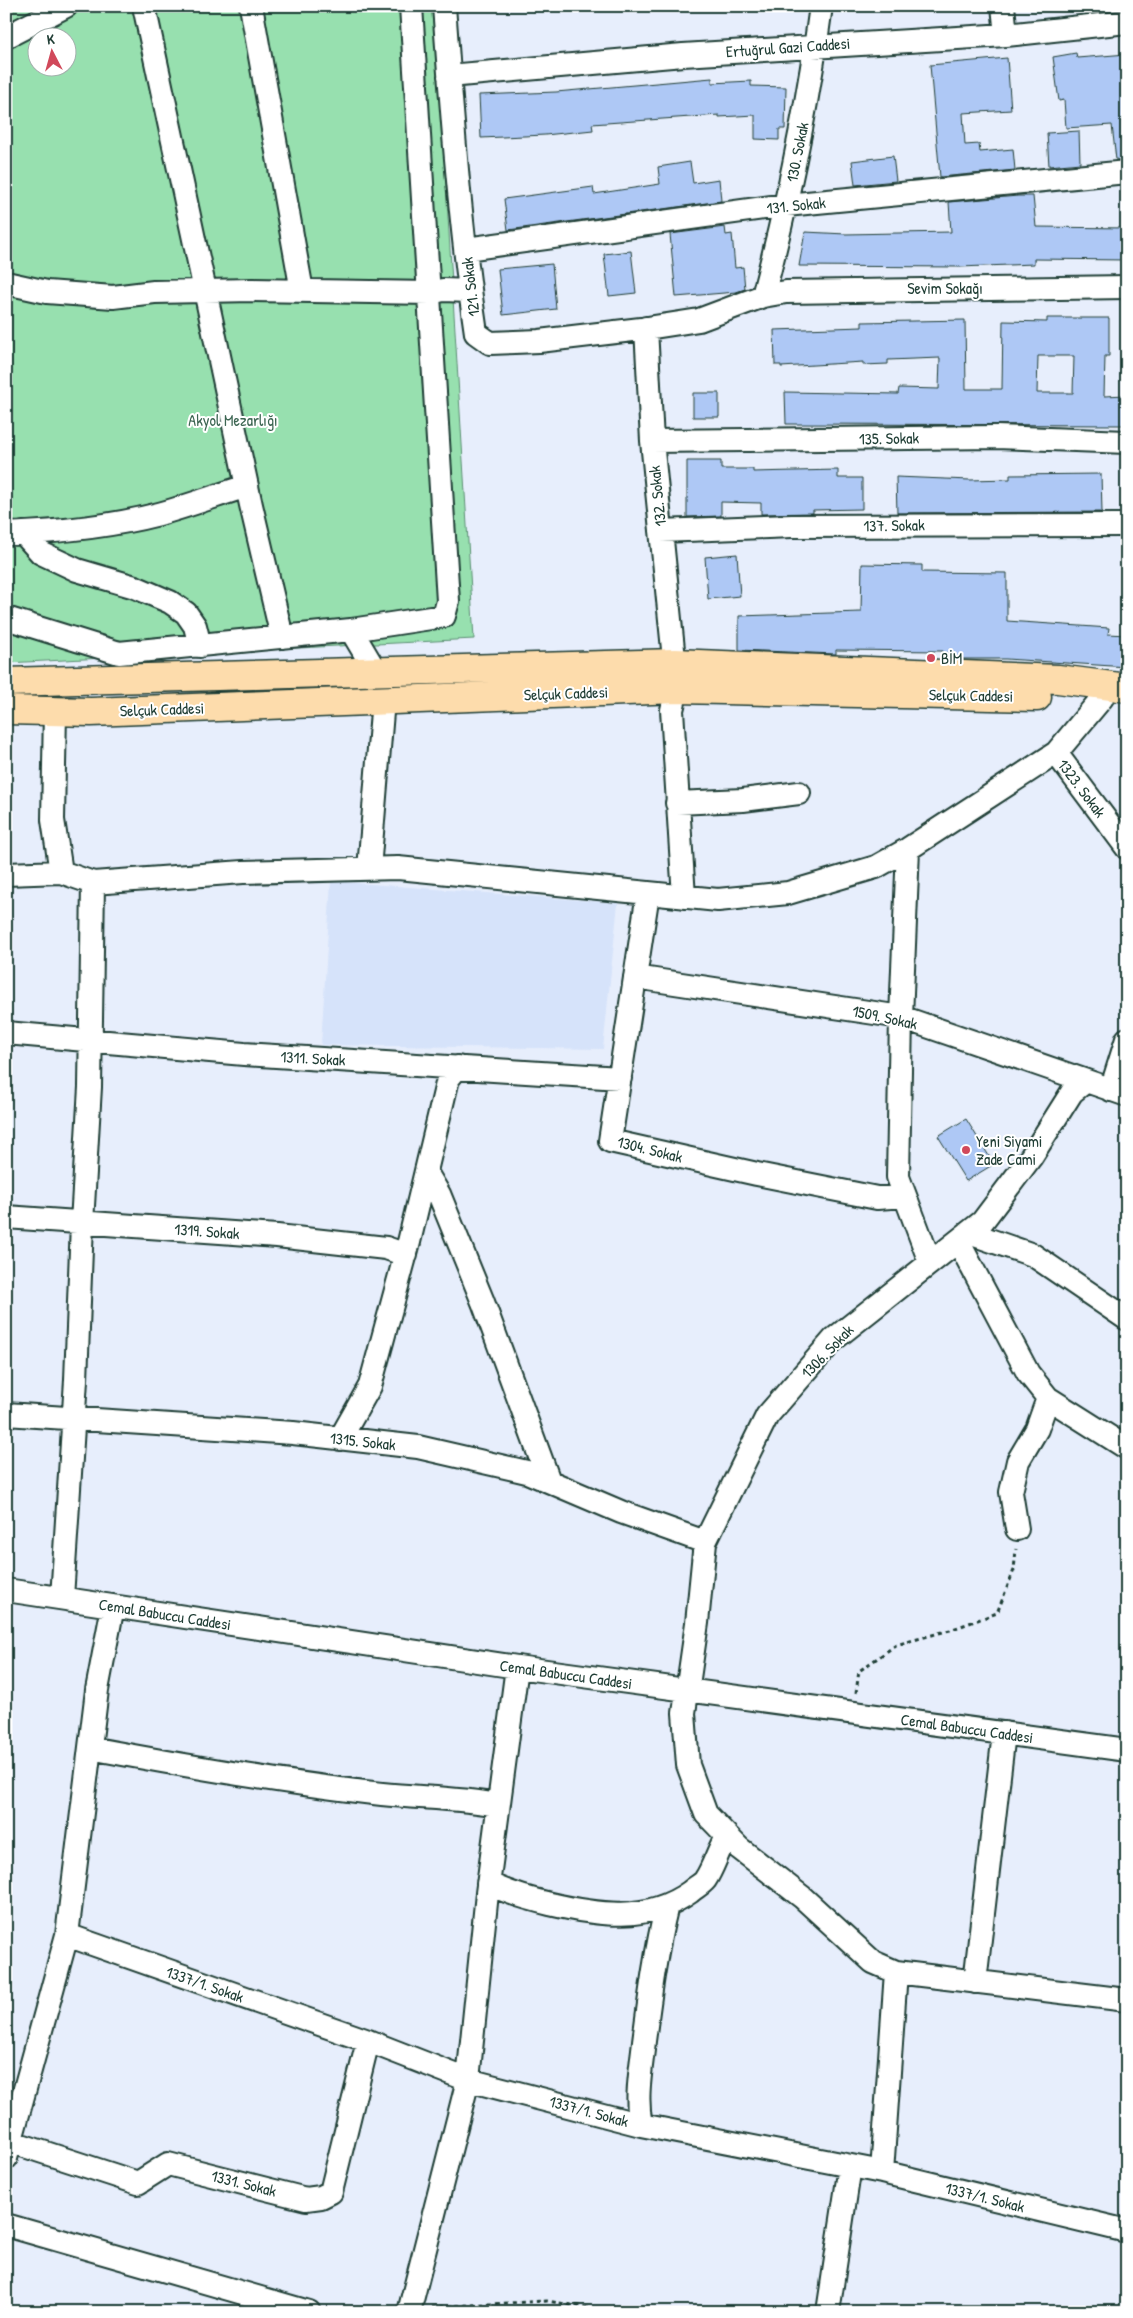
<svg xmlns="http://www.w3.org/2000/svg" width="1133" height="2318" font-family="'Patrick Hand',sans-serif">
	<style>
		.built { fill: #d6e3fa }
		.green { fill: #97e0af; stroke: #5b8e72; fill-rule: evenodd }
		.building { fill: #aec8f5; stroke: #1f3d34; fill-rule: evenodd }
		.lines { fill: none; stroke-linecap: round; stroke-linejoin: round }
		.minor-casing { stroke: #1f3d34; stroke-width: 26 }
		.major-casing { stroke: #1f3d34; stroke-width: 31 }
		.path { stroke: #1f3d34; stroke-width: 3; stroke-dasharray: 4 4; stroke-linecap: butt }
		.minor { stroke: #fff; stroke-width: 22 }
		.major { stroke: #fddcac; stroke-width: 28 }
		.poi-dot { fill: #d1495b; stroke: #fff; stroke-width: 2 }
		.labels { text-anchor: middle; stroke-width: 4; stroke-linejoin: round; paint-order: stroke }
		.street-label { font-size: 16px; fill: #1f3d34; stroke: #fff }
		.park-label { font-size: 16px; fill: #3d6653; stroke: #fff }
		.poi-label { font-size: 16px; fill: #1f3d34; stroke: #fff; text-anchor: start }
	</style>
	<rect width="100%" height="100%" fill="#e7eefc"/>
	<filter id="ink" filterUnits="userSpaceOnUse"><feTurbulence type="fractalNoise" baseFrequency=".02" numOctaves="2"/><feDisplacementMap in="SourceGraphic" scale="10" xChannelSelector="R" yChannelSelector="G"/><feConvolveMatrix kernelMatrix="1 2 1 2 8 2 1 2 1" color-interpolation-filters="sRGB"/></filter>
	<g filter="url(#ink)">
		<!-- built -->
		<path class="built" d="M331,881L618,903L603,1049L321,1045Z"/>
		<!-- green -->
		<path class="green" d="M6,6H435L474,639L6,663ZM38,38H68V68H38Z"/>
		<!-- building -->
		<path class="building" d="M1076,53L1077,58L1127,54V159L1116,160L1112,125L1066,128L1064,100L1059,101L1053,57Z
			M1007,58L1011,110L963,113L965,145L979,144L980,152L1013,149L1015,170L940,177L930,65Z
			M712,78V83L751,81V86L786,87L785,129H779V140L755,139V115L719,117V115L592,124L593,130L545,135L481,138L479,95L556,92Z
			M1079,131L1080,163L1049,166L1047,133Z
			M893,156L896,181L855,185L852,161Z
			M690,162L693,183L719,179L721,201L508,230L504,199L593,187L594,194L660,184L658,167Z
			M1018,196H1033L1036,227L1127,228V260L1034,259V264L960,267L799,266L805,232L846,234L951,232L949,202Z
			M725,227L726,235L732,234L735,268L743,267L745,289L736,292L676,297L670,234Z
			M631,251L636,293L609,296L604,254Z
			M552,264L556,309L503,315L498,269Z
			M1047,318H1109V356H1105L1104,396L1127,395V425L786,424L785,392L898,394L899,388L939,389L940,358L888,360V364L863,365V362L781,367V365H775L774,330L862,327V322L965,320L966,389H1002L1003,321L1047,322ZM1038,356H1074L1073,393H1037Z
			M693,393H719V417H693Z
			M687,461H721V469H753V472L838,470V478H862V509L813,510V513L761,514V503L721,502V516L687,517Z
			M1101,474L1102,512L897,513L896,477L970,480L1010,479V475Z
			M737,554L740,596L708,599L705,557Z
			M862,564L922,565V572L1007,573V621L1109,628L1108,634L1127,635V667L1006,659H943V651L836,650V654L739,650V616L861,612Z
			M966,1119L994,1164L966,1181L938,1136Z"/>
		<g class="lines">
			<!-- minor casing -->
			<g class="minor-casing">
				<path id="minor" d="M144,6L251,505L282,637
					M251,6L302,291
					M444,6C452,115 460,225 476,333L490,343L539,341L641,329L699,320L763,296L786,292L1127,287
					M1003,6L1006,35
					M6,37L66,6
					M449,76L683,55L1006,35L1127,22
					M466,249L786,205L1127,172
					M6,283L47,292L113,297L154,292L253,290L430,293L443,290L470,291
					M763,296C788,201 808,104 821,6
					M646,328L652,441L677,689L672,710L684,897
					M652,441L996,437L1127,442
					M661,531L792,526L1127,525
					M23,533L41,553L77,570L135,587L170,602L186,613L195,626L200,646
					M6,534C57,532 109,527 159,514C188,506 218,495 247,486
					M6,618L119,653L351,630L376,672
					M351,630L444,616L448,601L411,6
					M55,711L53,820L61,872
					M1056,753L1127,848
					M677,803L743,800L799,793
					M908,849L901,1017L898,1177L930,1262
					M369,869L383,700
					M6,874L61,872L93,883L243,872L398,868L718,900L788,893L876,867L908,849L1056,753L1102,698
					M648,893L610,1141L757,1174L877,1198L905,1196
					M635,977L901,1017L1127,1095
					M6,1033L244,1054L620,1078
					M1111,1090L1127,1039
					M426,1172L439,1194L483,1302L549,1481
					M6,1217L277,1236L386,1248L406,1255
					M969,1233L1033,1255L1127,1319
					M958,1241L1028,1373L1048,1398L1127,1448
					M6,1414L293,1433L418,1447L527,1472L621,1512L705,1542
					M340,1439L370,1386L409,1242L448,1079L458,1067
					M1017,1529L1011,1492L1018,1461L1037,1429L1048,1398
					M6,1590L517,1667L1127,1750
					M62,1598L76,1380L82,1223L90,1087L93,883
					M90,1748C186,1766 284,1783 382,1794C421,1798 460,1798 498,1805
					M488,1883C507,1893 529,1899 550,1904C598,1915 647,1923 690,1892C694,1888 701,1885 705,1880C714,1867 718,1849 727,1836
					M67,1935L368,2041L468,2080L641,2125L882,2172L1127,2231
					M896,1972L1127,2000
					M975,1982L1004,1733
					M641,2125C635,2097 641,2070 644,2041C650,1995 656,1949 667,1905
					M12,2142L138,2183L168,2164L306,2199L321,2197L331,2192L368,2041
					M6,2158L67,1935L97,1690L113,1606
					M882,2172L896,1972L873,1962L802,1897L739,1848L706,1814L688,1765L684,1713L697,1623L705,1542L767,1416L834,1339L982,1222L1031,1157L1072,1092L1086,1081
					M6,2225L309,2312
					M409,2312L468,2080L487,1893L517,1667
					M828,2312L850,2166"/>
			</g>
			<!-- major casing -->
			<g class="major-casing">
				<path id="major" d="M6,682L675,663L1058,679L1127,688
					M6,710L91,712L677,689L1037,697"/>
			</g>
			<!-- path -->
			<path class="path" d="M856,1693L859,1671L896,1645L950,1630L997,1613L1014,1570L1016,1549
				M432,2307L547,2301L615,2312"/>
			<!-- minor -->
			<use href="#minor" class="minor"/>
			<!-- major -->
			<use href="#major" class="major"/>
		</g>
	</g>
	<!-- markers -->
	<g class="poi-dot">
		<circle cx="931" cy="658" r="5"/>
		<circle cx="966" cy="1150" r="5"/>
	</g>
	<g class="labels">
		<!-- street labels -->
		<g class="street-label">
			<text transform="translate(788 47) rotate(-4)" y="6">Ertuğrul Gazi Caddesi</text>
			<text transform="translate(797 152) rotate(-79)" y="6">130. Sokak</text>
			<text transform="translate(796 205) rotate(-6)" y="6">131. Sokak</text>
			<text transform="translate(470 287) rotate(-97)" y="6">121. Sokak</text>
			<text x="945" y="294">Sevim Sokağı</text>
			<text transform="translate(889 438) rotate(-1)" y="6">135. Sokak</text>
			<text transform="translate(657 496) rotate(-96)" y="6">132. Sokak</text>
			<text transform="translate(894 525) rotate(-1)" y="6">137. Sokak</text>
			<text transform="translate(566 693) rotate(-2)" y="6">Selçuk Caddesi</text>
			<text transform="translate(971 695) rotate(1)" y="6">Selçuk Caddesi</text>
			<text transform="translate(162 709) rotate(-2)" y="6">Selçuk Caddesi</text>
			<text transform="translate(1082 788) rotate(53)" y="6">1323. Sokak</text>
			<text transform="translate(885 1017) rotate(12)" y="6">1509. Sokak</text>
			<text transform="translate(313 1058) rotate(3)" y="6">1311. Sokak</text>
			<text transform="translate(650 1149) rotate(14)" y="6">1304. Sokak</text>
			<text transform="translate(207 1231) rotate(4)" y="6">1319. Sokak</text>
			<text transform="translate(827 1351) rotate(-46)" y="6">1306. Sokak</text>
			<text transform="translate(363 1441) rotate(6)" y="6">1315. Sokak</text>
			<text transform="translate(165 1614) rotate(9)" y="6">Cemal Babuccu Caddesi</text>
			<text transform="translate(566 1674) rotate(8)" y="6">Cemal Babuccu Caddesi</text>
			<text transform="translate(967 1728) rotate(8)" y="6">Cemal Babuccu Caddesi</text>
			<text transform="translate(205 1984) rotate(19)" y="6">1337/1. Sokak</text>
			<text transform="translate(589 2111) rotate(15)" y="6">1337/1. Sokak</text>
			<text transform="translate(244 2183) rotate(14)" y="6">1331. Sokak</text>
			<text transform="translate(985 2197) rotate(14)" y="6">1337/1. Sokak</text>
		</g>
		<!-- park labels -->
		<g class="park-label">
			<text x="233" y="426">Akyol Mezarlığı</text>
		</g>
		<!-- poi labels -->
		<g class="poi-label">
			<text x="941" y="664">BİM</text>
			<text x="976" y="1147">Yeni Siyami<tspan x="976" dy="18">Zade Cami</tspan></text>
		</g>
	</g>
	<!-- margin -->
	<rect width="1133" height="2318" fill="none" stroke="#fff" stroke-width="25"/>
	<rect x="12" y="12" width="1108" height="2293" fill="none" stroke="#1f3d34" stroke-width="2" filter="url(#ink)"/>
	<!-- north arrow -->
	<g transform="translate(52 52) rotate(354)"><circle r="24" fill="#ffffff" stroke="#a5b1ae"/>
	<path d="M0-4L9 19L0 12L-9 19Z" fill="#d1495b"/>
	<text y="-8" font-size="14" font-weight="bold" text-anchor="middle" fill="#1f3d34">K</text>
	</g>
</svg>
